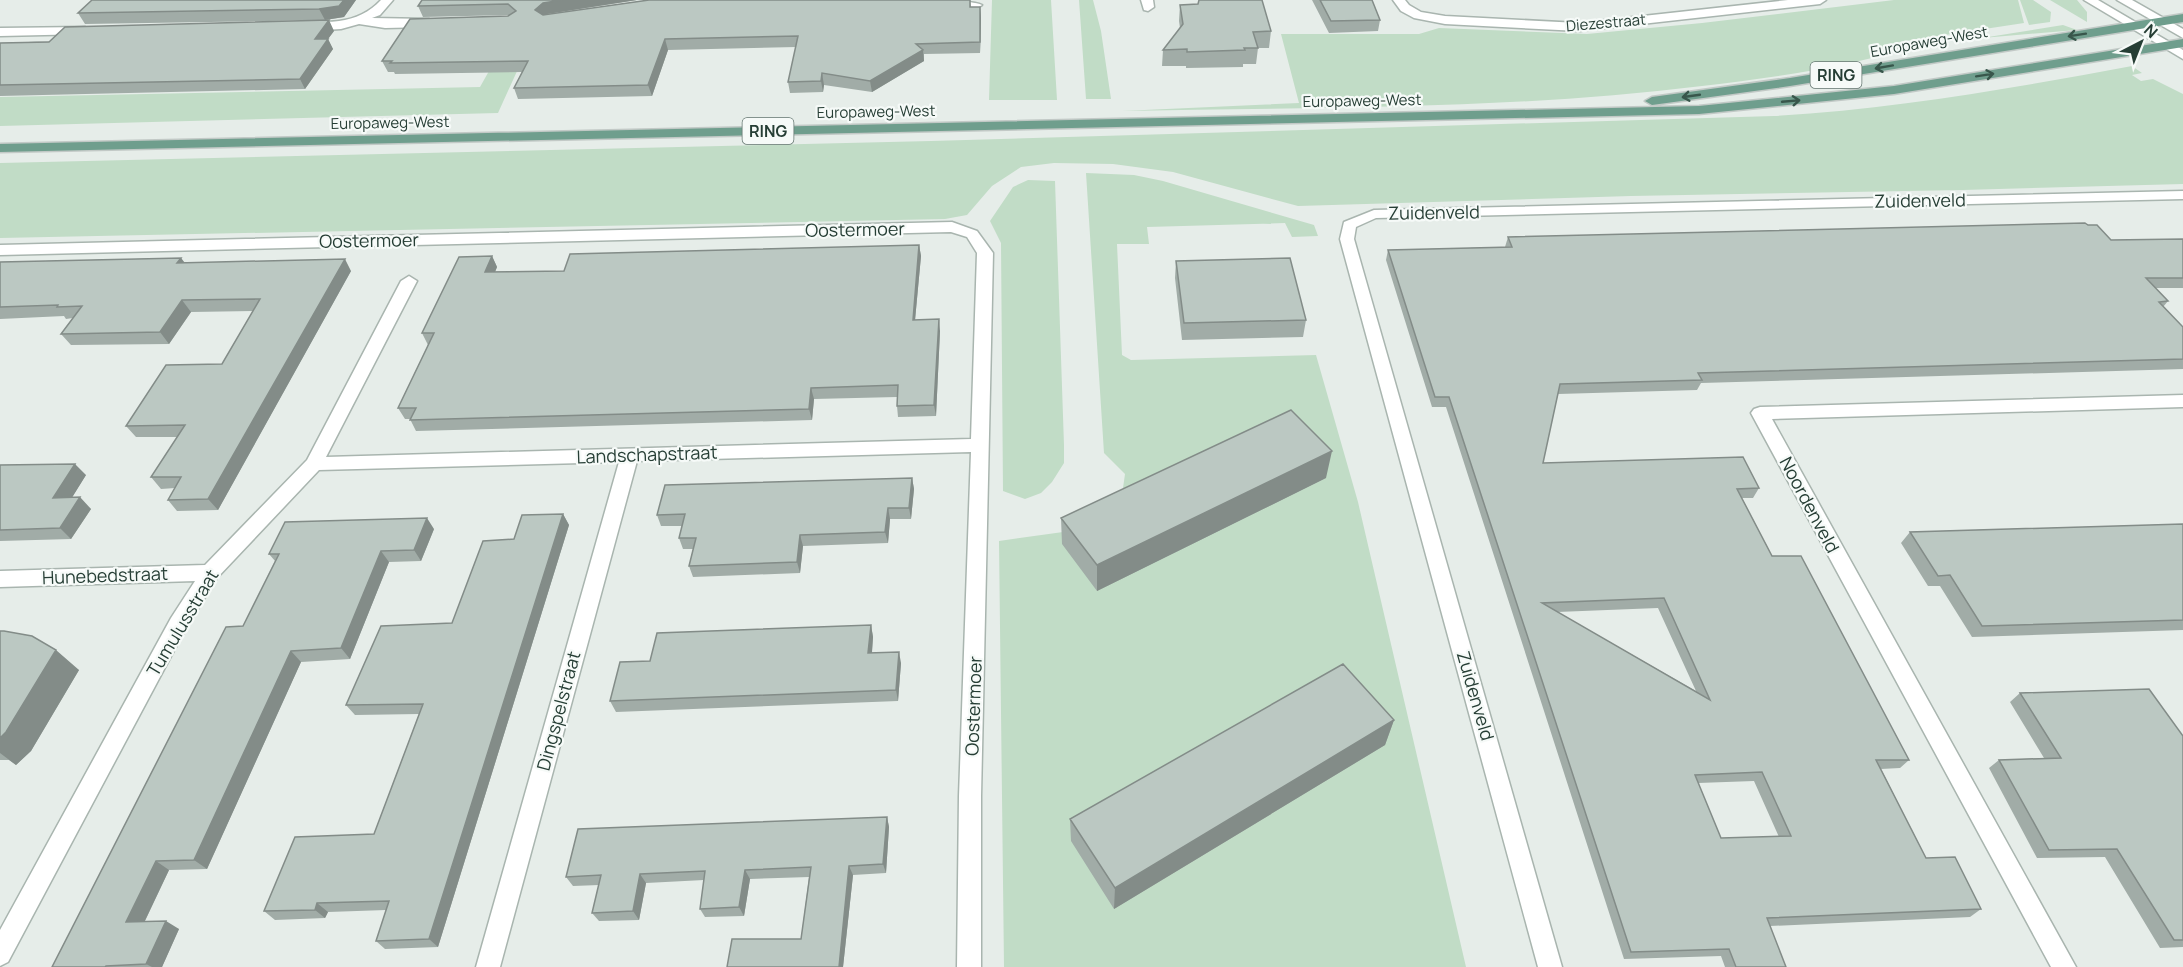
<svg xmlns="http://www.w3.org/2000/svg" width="2183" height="967" font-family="Manrope,sans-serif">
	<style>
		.green { fill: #c1dcc6 }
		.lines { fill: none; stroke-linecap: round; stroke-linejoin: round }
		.minor-casing { stroke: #a9b5af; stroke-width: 3 }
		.major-casing { stroke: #c2c9c6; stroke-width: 3 }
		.minor { fill: #fff; fill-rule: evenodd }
		.major { fill: #6f9e8d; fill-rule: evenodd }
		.wall { fill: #a1aca7; fill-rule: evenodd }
		.shaded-wall { fill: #838c88 }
		.building { fill: #bbc8c2; stroke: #838c88; stroke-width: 1.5; fill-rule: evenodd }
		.oneway { stroke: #38564b }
		.labels { text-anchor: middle; stroke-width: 4.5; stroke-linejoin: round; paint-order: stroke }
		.far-street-label { font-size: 15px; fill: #263e35; stroke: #f6faf8 }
		.shield { fill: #f6faf8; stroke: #647670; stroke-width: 1.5 }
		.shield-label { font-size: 16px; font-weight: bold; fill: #263e35 }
		.street-label { font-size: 18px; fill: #263e35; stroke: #f6faf8 }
	</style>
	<rect width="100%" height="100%" fill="#e6ede9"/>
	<!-- green -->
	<path class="green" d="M529,0L538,25L498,113L0,126V97L480,87Z
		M992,0H1051L1057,100H989Z
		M1079,0H1093L1101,31L1111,99H1086Z
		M1894,0H2018L2024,23L1899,42L1907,49C1840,68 1771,78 1702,86C1510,110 1315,107 1122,111L1299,103L1281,34H1419L1439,28L1587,34L1702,23Z
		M2020,0H2033L2051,12L2050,22L2029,25Z
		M2050,0H2077L2087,12V22Z
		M2063,25L2077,30L1982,38Z
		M2132,66L2142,73L2132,75L2141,81L2153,79L2183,94V184L1963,190L1631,196L1298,206L1173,172L1113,164L1054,163L1021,167L992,186L967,215L945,219L0,238V163L931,141L1774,116C1894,109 2014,88 2132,66Z
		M1086,173L1134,175L1163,181L1314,225L1318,236L1292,237L1285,223L1147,227L1149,244H1117L1122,355L1131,360L1316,355L1358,502L1466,967H1004L999,541L1092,528L1122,495L1125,474L1104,453Z
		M1028,180L1055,181L1064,445V463L1052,482L1041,493L1025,499L1003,491L1001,243L990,221L1013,187Z"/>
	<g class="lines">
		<!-- minor casing -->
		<g class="minor-casing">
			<path id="minor" d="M381,0H393L380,15L372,18L429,19L435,23L429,27L385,28L359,24L341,29L308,31L302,27C310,20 328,23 339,21C355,19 370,12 381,0Z
				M920,0C935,0 971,0 982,5L976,9L926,4Z
				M1141,0H1153L1154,7L1148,11L1144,10Z
				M1393,0H1405L1409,5L1421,12L1445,16L1579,23L1788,0H1826L1820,4L1579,31L1445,24L1414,18L1401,11Z
				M2084,0H2098L2183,50V59Z
				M2117,0H2132L2183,29V38Z
				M85,27L91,31L89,34L0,36V28Z
				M2183,191V199L1376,218L1356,227L1354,239L1562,967H1538L1340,239L1344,222L1374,210Z
				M952,222L977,231L993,253L981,796V967H957L959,796L971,452L637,461L500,967H476L619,462L319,470L217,578L185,630L8,962L0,966V930L171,618L195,581L0,587V571L205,565L307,460L401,281L409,276L417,281L326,457L971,439L977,253L967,237L951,232L0,255V245Z
				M2183,395V407L1772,419L2076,967H2051L1751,413L1754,409L1760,407Z"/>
		</g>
		<!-- major casing -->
		<g class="major-casing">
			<path id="major" d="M2183,14V22L1790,86L1652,105L1645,101L1652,97L1790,78Z
				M2183,39V47L1894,94L1699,114L0,152V144L1699,106L1894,86Z"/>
		</g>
		<!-- minor -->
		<use href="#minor" class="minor"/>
		<!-- major -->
		<use href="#major" class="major"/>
	</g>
	<!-- wall -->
	<path class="wall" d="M356,0L344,17L325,20L85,24L78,13Z
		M422,0H637L547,14L545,15L649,0H972H970L971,7H980L981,18L980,53L924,54V61L872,92L824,85L823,92L790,93L788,82L796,47L668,50L652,96L518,99L514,88L522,72L395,74L394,72H388L382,61L510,15L423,17L418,6Z
		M1312,0H1372L1380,20L1378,31L1329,33Z
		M1180,5L1271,31L1269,48H1258L1256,64H1243V67L1186,68V66H1162L1163,50L1180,28L1179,21Z
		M334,31L328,39L333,49L305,89L0,96V43Z
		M2088,225L2111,240L2183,239V288H2155L2168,301L2163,307L2183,327V369L1701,383L1697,390L1558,394L1543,463L1759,488L1753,498H1742L1772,556L1909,760L1900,768L1881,769L1926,858L1981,909L1970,917L1770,926L1786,967H1725L1721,956L1624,959L1446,407H1432L1386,260L1388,250L1505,247L1508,237ZM1658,608L1696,691L1557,612ZM1754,781L1779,837L1721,838L1698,783Z
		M919,245L921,256L915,320L940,331L936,416L898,417L897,406V397L814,399L812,420L416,431L410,419H405L398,408L428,345L422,333L492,256L497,267L495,272L564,271Z
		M181,258L185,263L351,271L218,510L177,511L168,500L175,488L161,489L151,477L177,437H136L126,426L222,364L253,311L191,312L169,344L71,345L61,334L73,318L66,319L64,316L0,319V262Z
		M1176,261L1306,320L1303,337L1182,340L1175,278Z
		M0,465L86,475L72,497L91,509L71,539L0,541Z
		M912,478L914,489L911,519H890L888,543L803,546L800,573L693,577L689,566L693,549H683L679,538L682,526H661L657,515Z
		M1326,478L1097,591L1062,544L1061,518Z
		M563,514L569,525L438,947L385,949L376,941L386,910L328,912L325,918L275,920L264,911L374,834L419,714L355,715L346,705L452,623L514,539Z
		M2183,524V630L1972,637L1940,586H1928L1901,543L1910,532Z
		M434,529L421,561L389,562L350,659L301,662L207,869L169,870L145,921L179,929L162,967H52L243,626L275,561L269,554Z
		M871,625L873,637L872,653L901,663L898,701L616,712L610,701L650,661Z
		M0,631L79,670L31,751L16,765L9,760H0Z
		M2020,693L2183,736V947L2160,948L2105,857L2037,858L1989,768L1999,760L2044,758L2010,702Z
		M1394,720L1385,745L1114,909L1071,841L1070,819Z
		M887,817L889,827L886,873L853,875L843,967H727L801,939L809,877L750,879L744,916L705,917L700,909L704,880L646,883L639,920L599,921L592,913L599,885L573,886L566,877Z"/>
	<!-- shaded-wall -->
	<path class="shaded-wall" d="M344,0H356L344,17L325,20L319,9Z
		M562,0H637L547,14L539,21L535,10L543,3Z
		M980,7L981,18L980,53Z
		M329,20L334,31L328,39L333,49L305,89L300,79L315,39Z
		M665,39L668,50L652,96L648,85Z
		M923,50L924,61L872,92L870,81Z
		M822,73L824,85L823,92L821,81Z
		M919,245L921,256L914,331L913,320Z
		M492,256L497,267L490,284L485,272Z
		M181,258L189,269L177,263Z
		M345,259L351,271L218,510L208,499Z
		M182,300L191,312L169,344L160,332Z
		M939,319L940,331L936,416L934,405Z
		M811,388L814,399L812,420L809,409Z
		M1332,451L1326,478L1097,591V565Z
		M75,464L86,475L65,509L53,498Z
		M912,478L914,489L911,519L909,508Z
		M80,497L91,509L71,539L60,528Z
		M888,508L890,519L888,543L885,532Z
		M563,514L569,525L438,947L429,939Z
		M427,518L434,529L421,561L414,550Z
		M800,535L803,546L800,573L797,562Z
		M381,551L389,562L350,659L341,648Z
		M871,625L873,637L871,664L868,653Z
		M56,650L79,670L31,751L16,765L0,753V738Z
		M291,651L301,662L207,869L194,860Z
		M899,652L901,663L898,701L896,690Z
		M1394,720L1385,745L1114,909L1115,888Z
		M887,817L889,827L886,873L883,864Z
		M156,861L169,870L140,931L126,922Z
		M849,866L853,875L843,967H839Z
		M745,870L750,879L744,916L739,907Z
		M640,874L646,883L639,920L633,911Z
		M317,903L328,912L325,918L315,910Z
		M166,921L179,929L162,967H152L146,964Z"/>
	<!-- building -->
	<path class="building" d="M92,0H344L339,6L319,9L78,13Z
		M422,0H562L543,3L535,10L543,15L649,0H970V7H980V42L916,44L923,50L870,81L822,73L821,81L788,82L798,36L665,39L648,85L514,88L528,61L390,63L392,61H382L410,19L508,16L516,11L508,4L418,6Z
		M1199,0H1262L1271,31L1253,32L1258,48H1244L1245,50L1187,52V49L1163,50L1183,24L1180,5L1198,4Z
		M1320,0H1372L1380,20L1331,21Z
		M329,20L315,39H328L300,79L0,85V43L49,42L65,27Z
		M2085,223L2088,225H2097L2111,240L2183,239V278H2146L2168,301L2159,302L2183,327V359L1698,373L1702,380L1560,384L1543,463L1743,457L1759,488L1737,489L1772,556H1801L1909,760H1876L1926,858L1955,857L1981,909L1767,918L1786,967H1736L1729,949L1631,952L1449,397H1435L1388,250L1512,247L1508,237ZM1664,598L1710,700L1542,603ZM1762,772L1791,836L1721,838L1695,775Z
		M919,245L913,320L939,319L934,405L897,406L898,385L811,388L809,409L410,420L416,408H398L434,333H422L459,257L492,256L485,272L564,271L570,254Z
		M181,258L177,263L345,259L208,499L168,500L181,477H151L185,425L126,426L166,365L222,364L260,299L182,300L160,332L61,334L82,306L57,307L58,305L0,307V262Z
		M1290,258L1306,320L1184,323L1176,261Z
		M1291,410L1332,451L1097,565L1061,518Z
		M75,464L53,498L80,497L60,528L0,530V465Z
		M912,478L909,508H888L885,532L800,535L797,562L689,566L696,538H679L685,514L657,515L665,485Z
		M563,514L429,939L376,941L389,901L317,903L315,910L264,911L295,837L374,834L423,704L346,705L381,626L452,623L483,541L514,539L522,515Z
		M427,518L414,550L381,551L341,648L291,651L194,860L156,861L126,922L166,921L146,964L106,966L105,967H52L226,627L243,626L279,554H269L285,522Z
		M2183,524V620L1982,626L1950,575L1938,576L1910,532Z
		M871,625L868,653L899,652L896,690L610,701L620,662L650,661L657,633Z
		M0,631H4L32,636L56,650L6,732L0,738Z
		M1343,664L1394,720L1115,888L1070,819Z
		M2149,689L2183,736V940H2174L2117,849L2049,850L1999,760L2061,758L2020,693Z
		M887,817L883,864L849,866L839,967H727L732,939H801L811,867L745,870L739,907L700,909L705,871L640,874L633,911L592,913L601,875L566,877L578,829Z"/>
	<!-- one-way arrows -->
	<defs><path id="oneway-shaft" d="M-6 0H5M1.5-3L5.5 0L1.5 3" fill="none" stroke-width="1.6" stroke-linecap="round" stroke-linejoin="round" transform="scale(1.5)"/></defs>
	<g class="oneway">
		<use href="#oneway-shaft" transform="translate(2077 35) rotate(171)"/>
		<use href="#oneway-shaft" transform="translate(1884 67) rotate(170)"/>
		<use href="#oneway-shaft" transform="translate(1985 75) rotate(-9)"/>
		<use href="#oneway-shaft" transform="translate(1691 96) rotate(172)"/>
		<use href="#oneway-shaft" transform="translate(1791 101) rotate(-5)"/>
	</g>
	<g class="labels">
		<!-- far-street labels -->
		<g class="far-street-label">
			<text transform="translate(1606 23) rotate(-5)" y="5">Diezestraat</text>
			<text transform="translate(1929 42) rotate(-10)" y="5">Europaweg-West</text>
			<text transform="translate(1362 101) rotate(-1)" y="5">Europaweg-West</text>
			<text transform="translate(876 112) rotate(-1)" y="5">Europaweg-West</text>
			<text transform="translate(390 123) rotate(-1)" y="5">Europaweg-West</text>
		</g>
		<!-- shield labels -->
		<g class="shield">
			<rect x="1810.5" y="62" width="51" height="26" rx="4.5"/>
			<rect x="742.5" y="118" width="51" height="26" rx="4.5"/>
		</g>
		<g class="shield-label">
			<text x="1836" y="81">RING</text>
			<text x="768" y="137">RING</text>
		</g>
		<!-- street labels -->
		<g class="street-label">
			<text transform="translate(1920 201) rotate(-1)" y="6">Zuidenveld</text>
			<text transform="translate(1434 213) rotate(-1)" y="6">Zuidenveld</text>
			<text transform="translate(855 230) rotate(-1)" y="6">Oostermoer</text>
			<text transform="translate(369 241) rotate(-1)" y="6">Oostermoer</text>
			<text transform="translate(647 455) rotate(-2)" y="6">Landschapstraat</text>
			<text transform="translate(1809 505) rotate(62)" y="6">Noordenveld</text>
			<text transform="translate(105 576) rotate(-2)" y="6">Hunebedstraat</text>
			<text transform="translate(183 623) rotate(-59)" y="6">Tumulusstraat</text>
			<text transform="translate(1475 696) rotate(74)" y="6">Zuidenveld</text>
			<text transform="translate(974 706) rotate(-88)" y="6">Oostermoer</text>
			<text transform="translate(559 711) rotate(-75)" y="6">Dingspelstraat</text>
		</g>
	</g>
	<!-- north arrow -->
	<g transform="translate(2141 42) rotate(42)" stroke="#f6faf8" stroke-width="4.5" paint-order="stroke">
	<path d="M0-4.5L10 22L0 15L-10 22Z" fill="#263e35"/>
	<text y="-9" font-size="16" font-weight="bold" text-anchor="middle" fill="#263e35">N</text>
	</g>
</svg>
